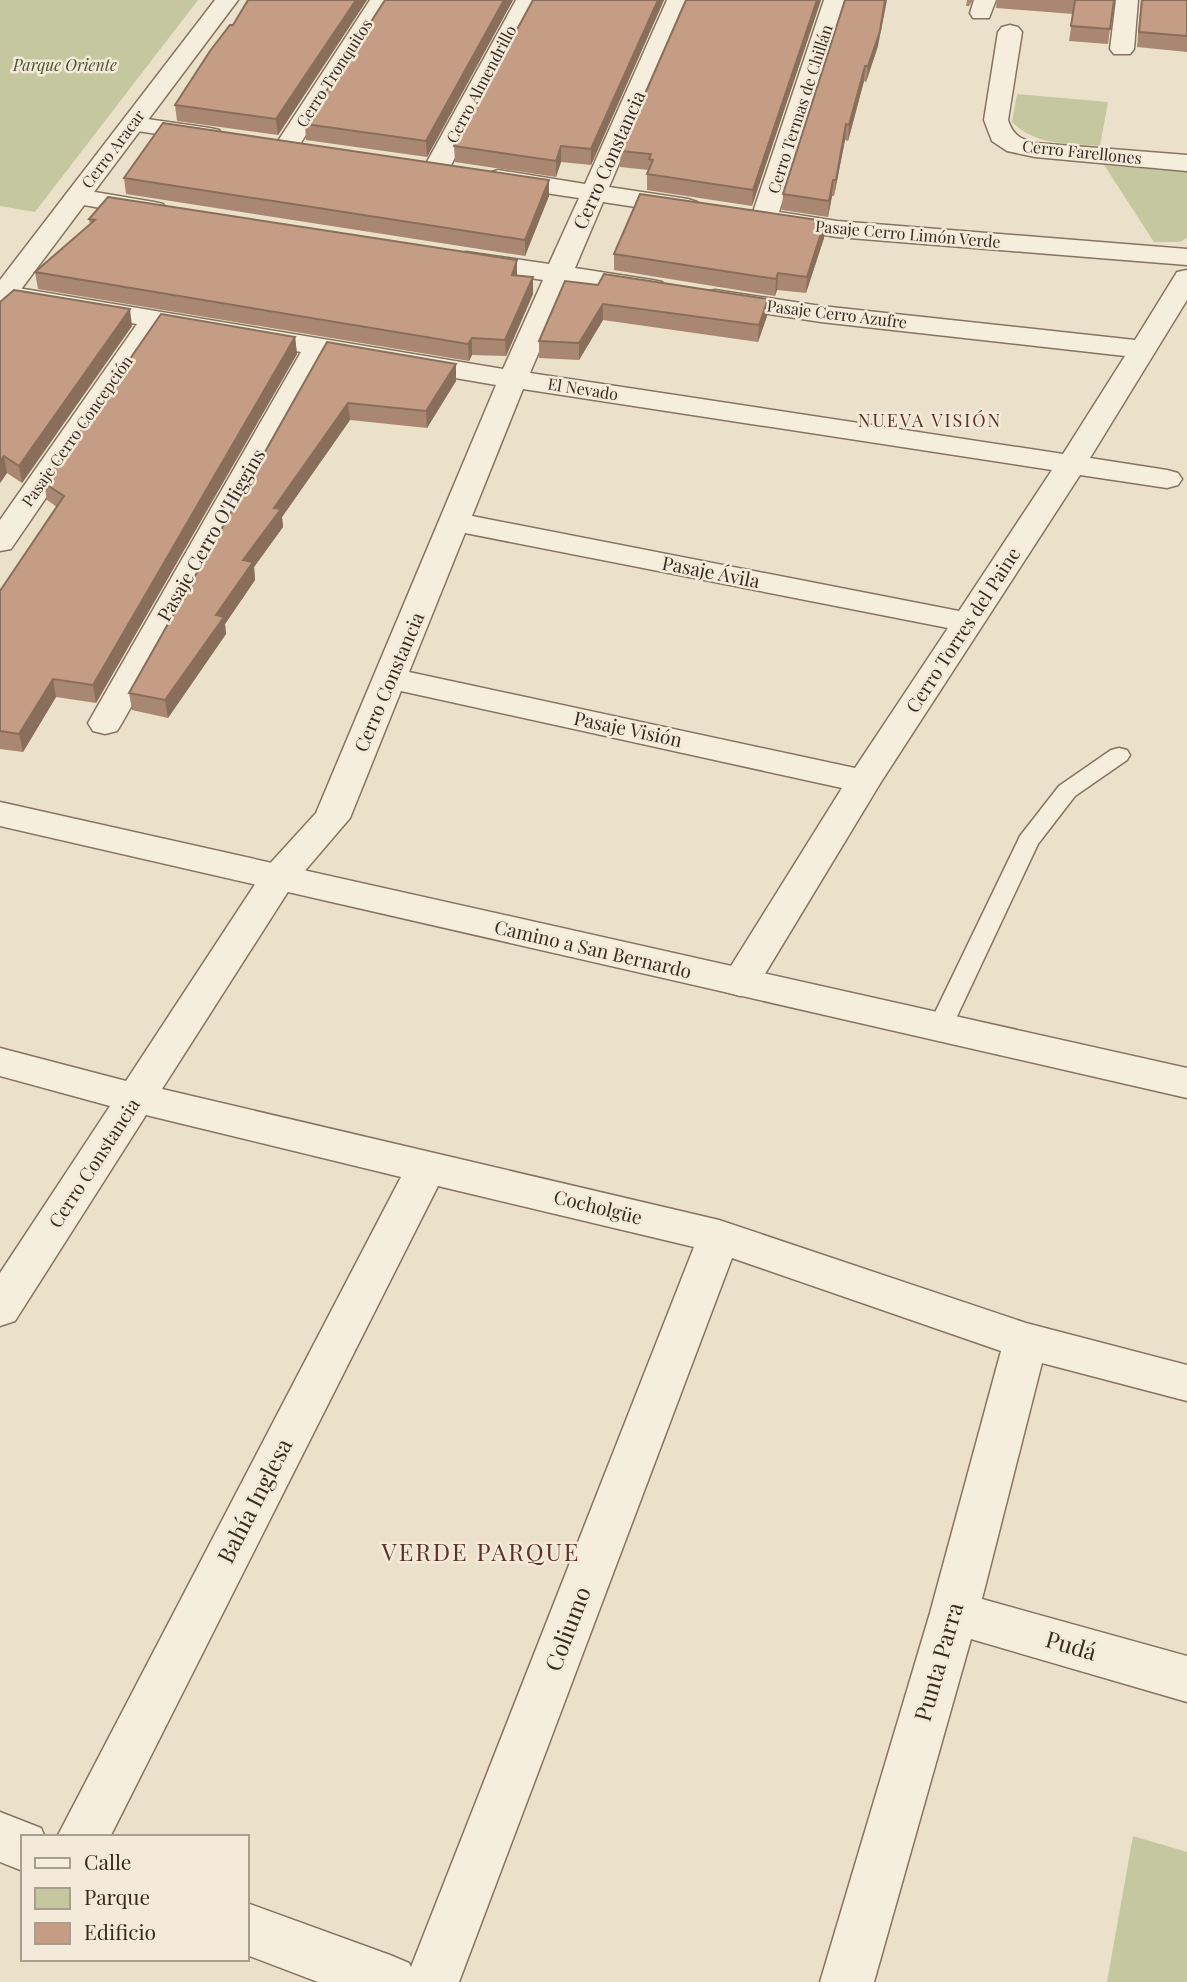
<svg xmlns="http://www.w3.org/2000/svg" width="1187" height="1982" font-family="'Playfair Display',serif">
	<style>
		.green { fill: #c5c89f }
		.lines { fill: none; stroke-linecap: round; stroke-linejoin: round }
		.service-casing { stroke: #867360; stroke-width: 3 }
		.minor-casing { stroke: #867360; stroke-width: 3 }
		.tertiary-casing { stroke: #867360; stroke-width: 3 }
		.service { fill: #f6eedd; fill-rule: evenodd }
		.minor { fill: #f6eedd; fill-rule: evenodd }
		.tertiary { fill: #f6eedd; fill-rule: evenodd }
		.wall { fill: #a98772 }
		.shaded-wall { fill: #8a6e5c }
		.building { fill: #c59d84; stroke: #8a6e5c; stroke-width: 2 }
		.labels { text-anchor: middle; stroke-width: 5; stroke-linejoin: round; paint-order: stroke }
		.far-park-label { font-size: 16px; font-style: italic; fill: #4a522b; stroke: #f3ead9 }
		.far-street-label { font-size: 16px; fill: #382c22; stroke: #f3ead9 }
		.far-neighbourhood-label { font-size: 18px; letter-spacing: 2px; fill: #603026; stroke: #f3ead9 }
		.street-label { font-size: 19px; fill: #382c22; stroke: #f3ead9 }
		.near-street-label { font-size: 23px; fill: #382c22; stroke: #f3ead9 }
		.near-neighbourhood-label { font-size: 24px; letter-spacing: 2px; fill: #603026; stroke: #f3ead9 }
	</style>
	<rect width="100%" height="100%" fill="#ebe0ca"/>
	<!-- green -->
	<path class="green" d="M0,0H198L35,212L0,206Z
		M1017,94L1108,102L1100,146C1068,143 1036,146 1012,122Z
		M1104,165L1187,172V238L1180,242H1154Z
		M1133,1836L1187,1852V1982H1107Z"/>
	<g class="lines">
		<!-- service casing -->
		<g class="service-casing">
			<path id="service" d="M1119,748L1127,750L1130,755L1127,760L1075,796L1038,844L952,1027L949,1033L940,1036L931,1033L928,1027L1020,836L1059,786L1111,750Z"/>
		</g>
		<!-- minor casing -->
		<g class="minor-casing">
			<path id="minor" d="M370,0H392L295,152L286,154L277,152L274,147Z
				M516,0H538L449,169L445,174L436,177L427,174L423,169Z
				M667,0H689L609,187L688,199L697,202L701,207L697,212L688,215L603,202L575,268L652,280L662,282L666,288L662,294L652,296L568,283L530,373L1063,454L1125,356L821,322L715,306L705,304L701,298L705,292L715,290L821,306L1135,340L1177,272L1187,270V300L1090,458L1167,470L1178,473L1182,479L1178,485L1167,488L1080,475L881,782L754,992L740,996L726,992L721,982L842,788L401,691L350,818L291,887L162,1089L719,1220L1026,1323L1187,1365V1401L1042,1363L982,1599L1187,1656V1702L971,1639L874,1982H820L930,1613L1001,1351L732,1258L459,1982H318L247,1955V1903L390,1955L409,1963L411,1967L694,1247L438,1186L110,1837H57L401,1177L146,1115L15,1321L0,1326V1273L110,1106L0,1076V1048L126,1081L265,869L316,813L496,385L327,356L122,723L117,731L105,734L93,731L88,723L301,352L162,328L11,549L0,551V520L137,324L0,301V285L503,369L543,280L466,268L457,266L453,260L457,254L466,252L549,264L579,198L498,186L489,183L485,178L489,173L498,170L585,184ZM523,389L1052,470L959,611L472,516ZM465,533L948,628L855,768L409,672Z
				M824,0H846L779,212L837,221L1187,249V265L837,237L755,224L751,218Z
				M974,0H996L989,18H973L970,13Z
				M1116,0H1138L1134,49L1130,54H1114L1110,49Z
				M1010,25L1018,27L1022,32L1008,120C1013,135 1020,139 1035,143L1187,155V171L1035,157L1007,151L992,141L984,120L998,32L1002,27Z
				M133,117L210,128L219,130L222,135L219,140L210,142L124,129L121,124L124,119Z
				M77,189L154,202L163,204L167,210L163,216L154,218L68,202L64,197L68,192Z
				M0,1812L41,1828L45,1837H23V1871L0,1862Z"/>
		</g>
		<!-- tertiary casing -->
		<g class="tertiary-casing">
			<path id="tertiary" d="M215,0H238L10,304L0,306V280Z
				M0,802L1187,1068V1098L0,826Z"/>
		</g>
		<!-- service -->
		<use href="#service" class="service"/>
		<!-- minor -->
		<use href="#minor" class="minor"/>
		<!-- tertiary -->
		<use href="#tertiary" class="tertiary"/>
	</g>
	<!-- wall -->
	<path class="wall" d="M367,0L278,135L177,121L175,105L233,25Z
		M513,0L427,157L306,140L305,124Z
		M533,0H664L591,165L561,162L556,177L455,162L454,146Z
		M686,0H821L752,206L647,190V174L649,170L620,167V151Z
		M967,0H973L969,6H966Z
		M997,0H1114L1108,44L1069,41L1073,14L996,8Z
		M1141,0H1187V52L1137,47Z
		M878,46L866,82L864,81L848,141L845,140L834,196H832L828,217L782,210L783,194Z
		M124,178L549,180V196L525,256L126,194Z
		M89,219L533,277V294L506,356L472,355L469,361L38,289L35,272L90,225Z
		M824,238L806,293L777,290L775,296L614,270V254Z
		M598,285L768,299L767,316L758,342L603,320L579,360L539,358V341Z
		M0,302L132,326L22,483L7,473L0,483Z
		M295,337L297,354L96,703L56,697L23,752L0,749V591L57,507L47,500L44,483Z
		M327,342L456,364V381L427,428L350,420L282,517L283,527L254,567L255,580L225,624L226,634L168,718L132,710L129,693Z"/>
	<!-- shaded-wall -->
	<path class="shaded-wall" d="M356,0H367L278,135L276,119Z
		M504,0H513L427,157L426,141Z
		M658,0H664L591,165V149Z
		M817,0H821L752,206L753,190Z
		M885,0H887L878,46L866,82L868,66Z
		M865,66L864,81L848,141L849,125Z
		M846,124L845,140L834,196L836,180Z
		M561,146V162L556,177V161Z
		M549,180V196L525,256V240Z
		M833,180L832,196L828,217L829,201Z
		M825,221L824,238L806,293L807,277Z
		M517,260V277L512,275Z
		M778,273L777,290L775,296L776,279Z
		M533,277V294L506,356L505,340Z
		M768,299L767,316L758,342L759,325Z
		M603,304V320L579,360V343Z
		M130,309L132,326L22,483L19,466Z
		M295,337L297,354L96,703L93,685Z
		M472,338V355L469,361L468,344Z
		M456,364V381L427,428L426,411Z
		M348,403L350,420L282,517L283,527L254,567L255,580L225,624L226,634L168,718L165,700L216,615L243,560L274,508Z
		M4,456L7,473L0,483V461Z
		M53,679L56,697L23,752L19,734Z"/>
	<!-- building -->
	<path class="building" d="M248,0H356L276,119L175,105L210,51L230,25H233Z
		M385,0H504L426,141L305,124Z
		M533,0H658L591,149L561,146L556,161L454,146Z
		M686,0H817L753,190L647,174L653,160L649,159L651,154L620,151Z
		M845,0H885L880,31L868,66H865L849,125L846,124L836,180H833L829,201L783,194Z
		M1075,0H1114L1110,29L1071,26Z
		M1142,0H1187V36L1139,32Z
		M163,123L549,180L525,240L124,178Z
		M640,194L825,221L807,277L778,273L776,279L614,254Z
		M108,197L517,260L512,275L533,277L505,340L472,338L468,344L35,272L95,220L89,219Z
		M604,274L768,299L759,325L603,304L579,343L539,341L565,281L598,285Z
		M14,290L130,309L19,466L4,456L0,461V302Z
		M161,314L295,337L93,685L53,679L19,734L0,731V591L64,496L44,483Z
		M327,342L456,364L426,411L348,403L274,508L281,509L243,560L253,562L216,615L224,617L165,700L129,693Z"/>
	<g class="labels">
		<!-- far-park labels -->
		<g class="far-park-label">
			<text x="65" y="71">Parque Oriente</text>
		</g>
		<!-- far-street labels -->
		<g class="far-street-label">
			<text transform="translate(334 73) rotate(-57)" y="6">Cerro Tronquitos</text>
			<text transform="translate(481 84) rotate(-62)" y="6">Cerro Almendrillo</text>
			<text transform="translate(800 109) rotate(-72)" y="6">Cerro Termas de Chillán</text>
			<text transform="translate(113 149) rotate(-53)" y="6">Cerro Aracar</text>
			<text transform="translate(1082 152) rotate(6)" y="6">Cerro Farellones</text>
			<text transform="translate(908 234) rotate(5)" y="6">Pasaje Cerro Limón Verde</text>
			<text transform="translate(837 314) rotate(7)" y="6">Pasaje Cerro Azufre</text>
			<text transform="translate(583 389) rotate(9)" y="6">El Nevado</text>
			<text transform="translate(77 431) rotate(-55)" y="6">Pasaje Cerro Concepción</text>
		</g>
		<!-- far-neighbourhood labels -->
		<g class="far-neighbourhood-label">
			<text x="930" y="427">NUEVA VISIÓN</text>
		</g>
		<!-- street labels -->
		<g class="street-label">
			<text transform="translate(609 160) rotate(-66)" y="7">Cerro Constancia</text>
			<text transform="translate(211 535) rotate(-60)" y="7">Pasaje Cerro O'Higgins</text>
			<text transform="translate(711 572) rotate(11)" y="7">Pasaje Ávila</text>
			<text transform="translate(963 630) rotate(-57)" y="7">Cerro Torres del Paine</text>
			<text transform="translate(389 682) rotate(-67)" y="7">Cerro Constancia</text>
			<text transform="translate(628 729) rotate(12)" y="7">Pasaje Visión</text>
			<text transform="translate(593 949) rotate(13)" y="7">Camino a San Bernardo</text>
			<text transform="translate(94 1163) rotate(-57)" y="7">Cerro Constancia</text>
			<text transform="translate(598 1207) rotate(14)" y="7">Cocholgüe</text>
		</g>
		<!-- near-street labels -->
		<g class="near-street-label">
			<text transform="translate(255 1501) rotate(-63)" y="8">Bahía Inglesa</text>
			<text transform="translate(568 1629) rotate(-69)" y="8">Coliumo</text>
			<text transform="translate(1071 1646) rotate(16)" y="8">Pudá</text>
			<text transform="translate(939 1662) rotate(-74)" y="8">Punta Parra</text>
		</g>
		<!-- near-neighbourhood labels -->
		<g class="near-neighbourhood-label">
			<text x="481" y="1561">VERDE PARQUE</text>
		</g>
	</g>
	<!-- legend -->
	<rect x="21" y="1835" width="228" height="126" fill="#f3ead9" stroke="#a89e90" stroke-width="2"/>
	<rect x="35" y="1858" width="35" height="10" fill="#f6eedd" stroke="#a89e90" stroke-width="2"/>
	<text x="84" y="1870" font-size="21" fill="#382c22">Calle</text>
	<rect x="35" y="1888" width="35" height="21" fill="#c5c89f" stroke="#a89e90" stroke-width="2"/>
	<text x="84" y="1905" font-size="21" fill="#382c22">Parque</text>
	<rect x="35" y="1923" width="35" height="21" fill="#c59d84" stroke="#a89e90" stroke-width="2"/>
	<text x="84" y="1940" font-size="21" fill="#382c22">Edificio</text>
</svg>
